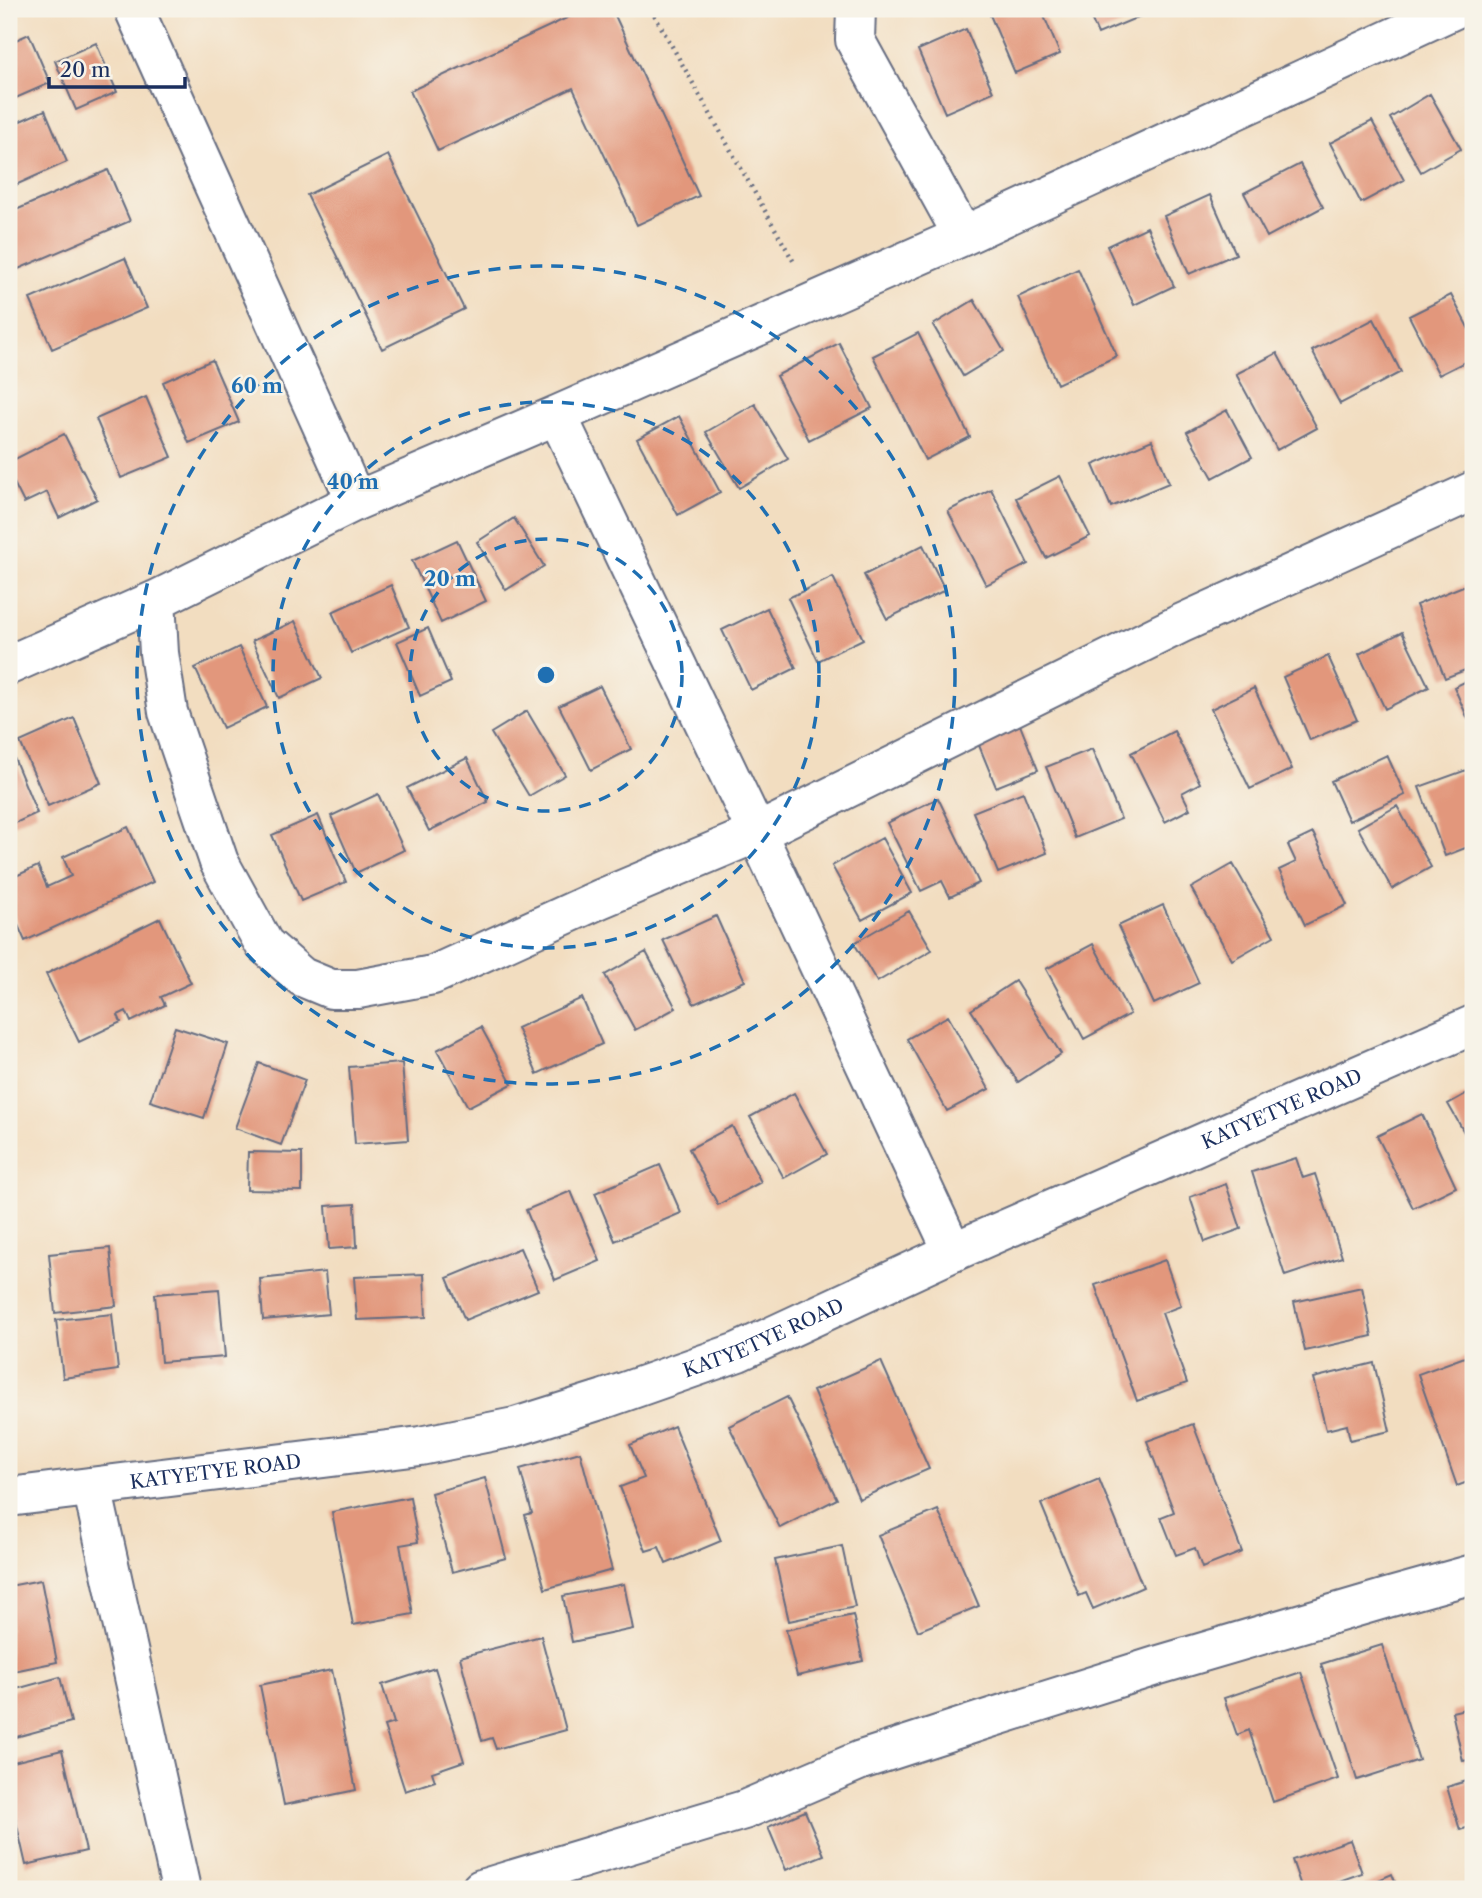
<svg xmlns="http://www.w3.org/2000/svg" width="1482" height="1898" font-family="'Libre Caslon Text',serif">
	<style>
		.building { fill: #e2977c }
		.lines { fill: none; stroke-linecap: round; stroke-linejoin: round }
		.minor-casing { stroke: #666c80; stroke-width: 42 }
		.tertiary-casing { stroke: #666c80; stroke-width: 42 }
		.path { stroke: #666c80; stroke-width: 4.5; stroke-dasharray: 2 5; stroke-linecap: butt }
		.minor { stroke: #fff; stroke-width: 38 }
		.tertiary { stroke: #fff; stroke-width: 38 }
		.ring { fill: none; stroke: #1f6fb2; stroke-width: 3.5; stroke-dasharray: 12 9 }
		.labels { text-anchor: middle; stroke-width: 5; stroke-linejoin: round; paint-order: stroke }
		.street-label { font-size: 19px; fill: #1b2f5e; stroke: #f7f3e8 }
		.centre { fill: #1f6fb2; stroke: #f7f3e8; stroke-width: 3.5 }
		.ring-label { font-size: 21px; text-anchor: middle; font-weight: bold; fill: #1f6fb2; stroke: #f7f3e8; stroke-width: 5; stroke-linejoin: round; paint-order: stroke }
	</style>
	<rect width="100%" height="100%" fill="#f7f3e8"/>
	<filter id="ink" filterUnits="userSpaceOnUse"><feTurbulence type="fractalNoise" baseFrequency=".0143" numOctaves="2"/><feDisplacementMap in="SourceGraphic" scale="14" xChannelSelector="R" yChannelSelector="G"/><feConvolveMatrix kernelMatrix="1 2 1 2 8 2 1 2 1" color-interpolation-filters="sRGB"/></filter>
	<filter id="wash" filterUnits="userSpaceOnUse"><feTurbulence type="fractalNoise" baseFrequency=".00686" numOctaves="4" result="noise"/><feDisplacementMap in="SourceGraphic" scale="28" xChannelSelector="R" yChannelSelector="G"/><feGaussianBlur stdDeviation="1.57" result="paint"/><feColorMatrix in="noise" values="0 0 0 0 0 0 0 0 0 0 0 0 0 0 0 0 0 1.4 0 .05"/><feComposite in="paint" operator="in"/></filter>
	<g filter="url(#wash)">
		<rect width="100%" height="100%" fill="#f2ddc0"/>
		<g id="blocks">
			<!-- building -->
			<path class="building" d="M586,9H612L699,196L637,225L573,88L438,151L410,91Z
				M1003,9H1041L1060,54L1015,73L990,15Z
				M1087,9H1146L1148,13L1098,34Z
				M966,29L993,92L945,113L918,50Z
				M29,34L50,83L9,101V43Z
				M96,43L117,92L76,110L55,61Z
				M1430,94L1461,149L1421,172L1390,118Z
				M45,110L67,162L9,188V126Z
				M1372,121L1404,180L1361,203L1330,143Z
				M388,155L464,309L382,349L307,195Z
				M1300,164L1323,207L1267,237L1244,193Z
				M108,170L130,221L9,273V213Z
				M1210,195L1236,254L1189,274L1164,216Z
				M1147,227L1174,286L1134,305L1107,246Z
				M125,258L147,308L52,349L30,299Z
				M1078,269L1117,356L1057,384L1018,297Z
				M1451,295L1473,337V358L1439,375L1409,316Z
				M974,300L1004,351L963,376L933,325Z
				M1374,319L1401,372L1340,404L1312,351Z
				M918,333L970,437L925,460L873,356Z
				M839,343L872,408L809,440L776,376Z
				M1277,353L1317,428L1277,450L1236,374Z
				M212,360L239,422L189,443L163,382Z
				M146,397L172,457L121,478L96,419Z
				M755,404L788,459L739,488L706,432Z
				M1227,410L1252,457L1213,478L1187,432Z
				M679,416L720,492L678,515L637,439Z
				M64,434L97,499L59,518L47,492L24,503L9,473V462Z
				M1152,440L1169,483L1111,507L1093,465Z
				M1060,476L1090,536L1046,558L1016,498Z
				M991,489L1028,564L986,585L948,511Z
				M514,518L544,566L506,590L477,542Z
				M457,540L486,601L441,623L412,561Z
				M923,545L945,590L887,619L864,575Z
				M833,577L863,639L818,661L788,598Z
				M1473,582V667L1445,678L1416,605Z
				M391,585L409,627L351,653L332,612Z
				M767,608L796,668L751,690L722,630Z
				M295,621L322,678L279,698L252,641Z
				M428,628L451,682L420,696L397,642Z
				M1402,632L1429,687L1385,709L1359,654Z
				M239,647L267,707L223,728L195,668Z
				M1328,656L1357,720L1310,740L1283,677Z
				M1473,678V717L1468,719L1454,687Z
				M600,686L631,749L591,770L559,706Z
				M1254,688L1292,769L1250,789L1211,709Z
				M527,711L565,775L529,796L491,733Z
				M74,718L101,783L48,806L20,742Z
				M1018,720L1038,770L996,787L976,738Z
				M1174,731L1200,783L1182,793L1190,809L1165,822L1131,753Z
				M9,746L37,813L9,826Z
				M1092,749L1121,819L1075,838L1046,767Z
				M1387,755L1405,795L1349,821L1331,781Z
				M467,758L488,802L429,831L407,788Z
				M1472,768L1473,772V845L1445,856L1419,787Z
				M1023,792L1047,853L998,873L973,812Z
				M378,794L404,850L356,873L331,816Z
				M938,798L979,883L950,897L942,881L921,891L887,823Z
				M1397,806L1431,867L1392,889L1358,828Z
				M318,815L346,882L301,901L272,835Z
				M128,827L153,882L25,941L9,905V879L38,866L47,887L71,876L63,857Z
				M1313,833L1347,905L1305,925L1279,870L1296,862L1288,845Z
				M882,838L912,893L862,920L832,866Z
				M1233,864L1274,936L1232,960L1191,888Z
				M1163,905L1199,983L1154,1004L1118,926Z
				M909,911L932,950L877,982L854,943Z
				M716,916L745,981L694,1004L663,940Z
				M160,918L191,983L161,997L165,1005L131,1022L126,1011L118,1015L121,1022L79,1042L46,974Z
				M1093,944L1130,1014L1084,1039L1046,969Z
				M646,952L676,1008L635,1030L605,975Z
				M1015,981L1061,1054L1018,1082L971,1010Z
				M582,998L602,1044L537,1074L517,1028Z
				M948,1016L989,1089L947,1111L907,1039Z
				M175,1027L228,1044L204,1118L150,1101Z
				M481,1027L512,1084L468,1107L437,1050Z
				M259,1063L305,1080L281,1145L235,1128Z
				M402,1063L408,1140L355,1144L349,1067Z
				M1473,1090V1148L1448,1104Z
				M794,1093L827,1154L784,1178L750,1117Z
				M1422,1114L1456,1187L1413,1208L1377,1136Z
				M732,1126L761,1182L718,1205L689,1149Z
				M248,1152L302,1153V1191L247,1190Z
				M1296,1158L1303,1178L1315,1174L1342,1257L1285,1276L1252,1172Z
				M660,1165L681,1213L615,1241L595,1193Z
				M1226,1184L1241,1229L1205,1242L1190,1197Z
				M571,1191L600,1261L555,1280L526,1210Z
				M355,1204L357,1247L329,1249L326,1206Z
				M110,1248L116,1306L55,1313L49,1254Z
				M520,1248L538,1290L465,1320L447,1278Z
				M1165,1260L1181,1306L1162,1313L1187,1383L1137,1401L1095,1285Z
				M325,1272L329,1314L263,1320L260,1279Z
				M424,1274L426,1317L357,1320L354,1277Z
				M1362,1287L1372,1336L1305,1351L1294,1302Z
				M219,1289L225,1357L161,1362L155,1294Z
				M112,1314L118,1370L63,1378L56,1320Z
				M1473,1354V1480L1457,1486L1418,1374Z
				M881,1361L929,1469L859,1499L813,1391Z
				M1374,1363L1390,1431L1350,1440L1347,1425L1326,1430L1313,1378Z
				M787,1397L837,1499L780,1528L729,1426Z
				M1193,1424L1242,1552L1202,1568L1195,1548L1176,1555L1161,1517L1174,1512L1147,1441Z
				M674,1426L721,1541L666,1564L659,1547L646,1551L620,1487L644,1478L630,1445Z
				M580,1452L612,1570L545,1589L525,1515L532,1513L520,1469Z
				M485,1478L506,1558L452,1572L431,1493Z
				M1099,1479L1143,1587L1093,1609L1086,1593L1079,1596L1041,1504Z
				M410,1497L418,1542L400,1545L413,1614L353,1625L332,1512Z
				M938,1510L979,1606L918,1631L878,1535Z
				M842,1546L855,1607L789,1621L775,1560Z
				M41,1580L57,1662L9,1672V1586Z
				M624,1584L633,1629L572,1642L563,1596Z
				M853,1615L863,1661L797,1676L786,1630Z
				M541,1636L566,1730L496,1749L492,1738L482,1741L460,1657Z
				M1382,1645L1419,1760L1357,1780L1321,1664Z
				M435,1668L464,1761L432,1772L435,1781L405,1791L384,1726L394,1723L382,1685Z
				M332,1670L356,1790L284,1805L260,1685Z
				M1301,1672L1338,1779L1273,1802L1249,1730L1237,1735L1224,1698Z
				M60,1677L71,1722L9,1739V1691Z
				M1473,1707V1759L1463,1761L1452,1712Z
				M62,1750L86,1851L26,1865L9,1791V1763Z
				M1473,1779V1826L1460,1830L1447,1787Z
				M805,1811L824,1855L786,1870L768,1827Z
				M1350,1840L1362,1873L1317,1889H1302L1292,1860Z
				M1392,1874L1398,1889H1358Z"/>
		</g>
	</g>
	<g filter="url(#ink)">
		<use href="#blocks" fill-opacity="0" stroke="#666c80" stroke-width="2"/>
		<g class="lines">
			<!-- minor casing -->
			<g class="minor-casing">
				<path id="minor" d="M134,9L356,501
					M856,9L855,40L963,236
					M557,415L757,833L953,1252
					M156,600L159,653L168,712L219,862L264,944L302,977L331,989H358L433,975L600,899L757,833L1180,624L1473,491
					M9,665L156,600L356,501L557,415L963,236L1455,9
					M92,1487L181,1889
					M481,1889L744,1810L861,1760L981,1721L1159,1665L1387,1598L1473,1574"/>
			</g>
			<!-- tertiary casing -->
			<g class="tertiary-casing">
				<g id="tertiary">
					<path id="s1" d="M9,1497L420,1446L515,1427L604,1399L738,1352L953,1252L1473,1025"/>
				</g>
			</g>
			<!-- path -->
			<path class="path" d="M651,9L795,264"/>
			<!-- minor -->
			<use href="#minor" class="minor"/>
			<!-- tertiary -->
			<use href="#tertiary" class="tertiary"/>
		</g>
	</g>
	<!-- distance rings -->
	<g class="ring">
		<circle cx="546" cy="675" r="136"/>
		<circle cx="546" cy="675" r="273"/>
		<circle cx="546" cy="675" r="409"/>
	</g>
	<g class="labels">
		<!-- street labels -->
		<g class="street-label">
			<text dy="7" stroke="none"><textPath href="#s1" startOffset="1342">KATYETYE ROAD</textPath></text>
			<text dy="7" stroke="none"><textPath href="#s1" startOffset="775">KATYETYE ROAD</textPath></text>
			<text dy="7" stroke="none"><textPath href="#s1" startOffset="208">KATYETYE ROAD</textPath></text>
		</g>
	</g>
	<circle cx="546" cy="675" r="10" class="centre"/>
	<g class="ring-label">
		<text x="257" y="393">60 m</text>
		<text x="353" y="489">40 m</text>
		<text x="450" y="586">20 m</text>
	</g>
	<!-- margin -->
	<rect width="1482" height="1898" fill="none" stroke="#f7f3e8" stroke-width="35"/>
	<!-- scale -->
	<path d="M49 77v10h136v-10" fill="none" stroke="#1b2f5e" stroke-width="3.5"/>
	<text x="60" y="77" font-size="21" fill="#1b2f5e" stroke="#f7f3e8" stroke-width="5" paint-order="stroke">20 m</text>
</svg>
